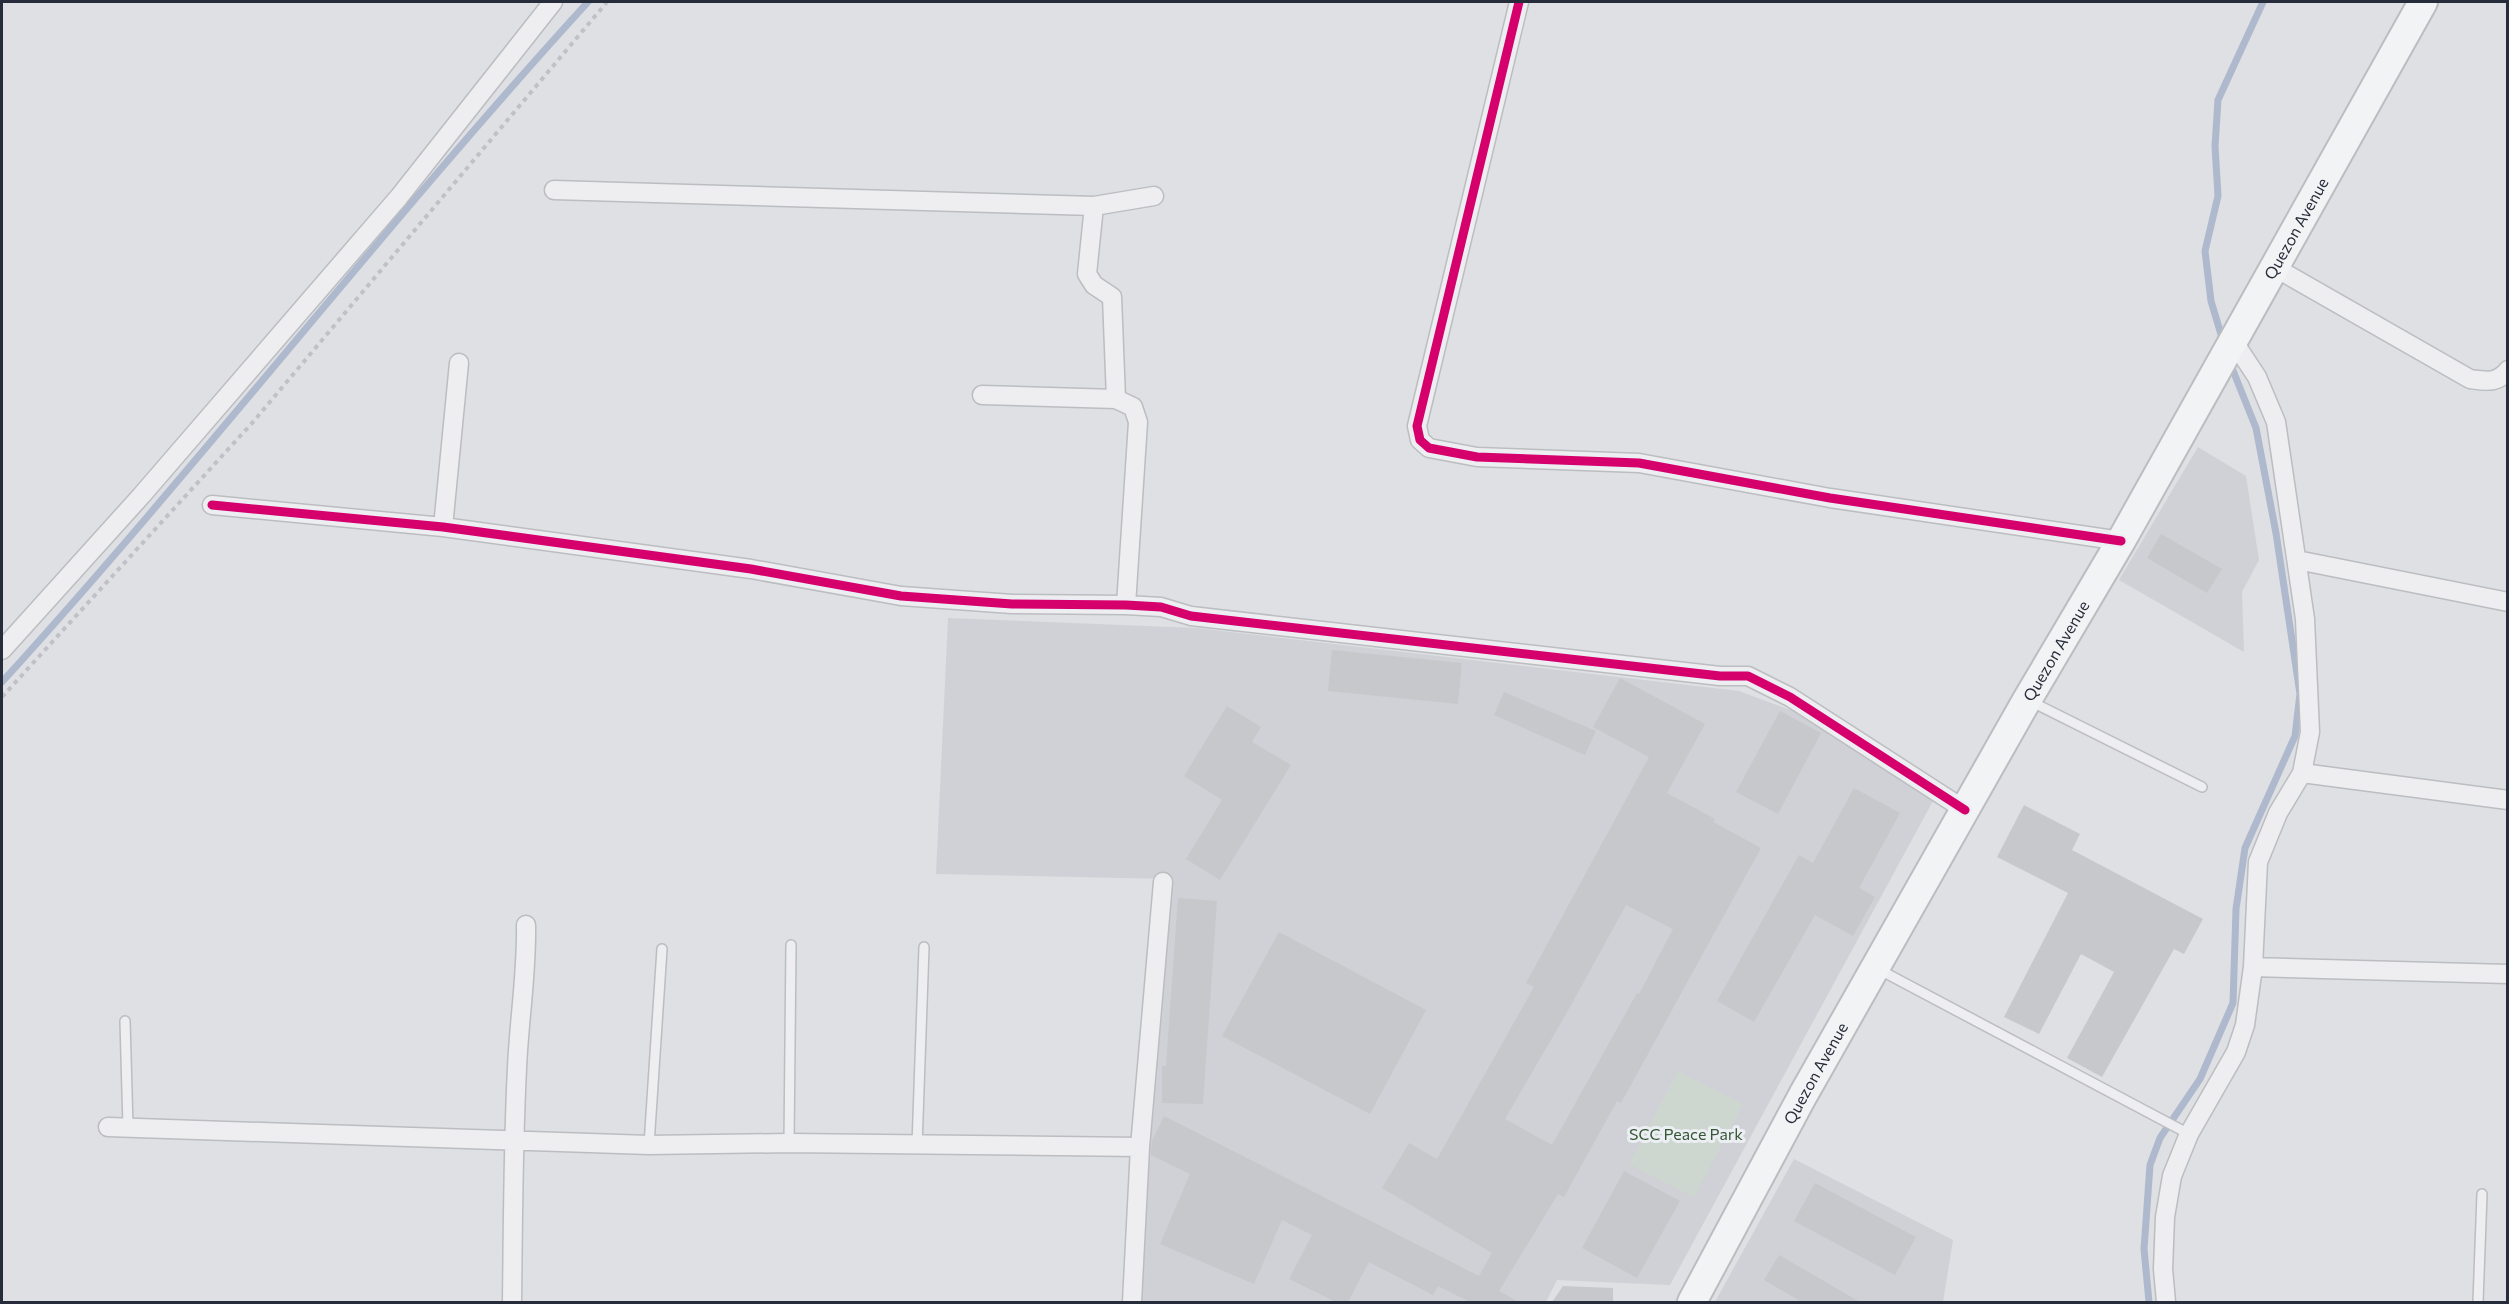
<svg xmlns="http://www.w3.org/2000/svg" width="2509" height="1304" font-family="Commissioner,sans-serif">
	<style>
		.built { fill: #cfd1d7 }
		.green { fill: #ced7cf }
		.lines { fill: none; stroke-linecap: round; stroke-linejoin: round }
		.stream { stroke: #aeb9cd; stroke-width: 7 }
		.building { fill: #c6c8cb; fill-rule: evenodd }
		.service-casing { stroke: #bbbdc0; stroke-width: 12 }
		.minor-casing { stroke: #bbbdc0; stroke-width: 21 }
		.primary-casing { stroke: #bbbdc1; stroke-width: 32 }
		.path { stroke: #c0c1c7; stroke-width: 4; stroke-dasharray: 4.5 4.5; stroke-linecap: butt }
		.service { stroke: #eeeef0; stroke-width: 9 }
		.minor { stroke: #eeeef0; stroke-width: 18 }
		.primary { stroke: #f2f3f4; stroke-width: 28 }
		.cycleway-casing { stroke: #ebeef3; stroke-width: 13 }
		.cycleway { stroke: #d6006c; stroke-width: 9 }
		.labels { text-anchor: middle; stroke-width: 6; stroke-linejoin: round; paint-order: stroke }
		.street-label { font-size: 16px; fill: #272c3b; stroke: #ebeef3 }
		.park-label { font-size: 16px; fill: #375635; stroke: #ebeef3 }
	</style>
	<rect width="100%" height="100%" fill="#dee0e3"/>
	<!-- built -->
	<path class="built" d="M2198,447L2246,476L2259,560L2242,592L2244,652L2119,580Z
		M948,618L1197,628L1739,691L1793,711L1933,801L1670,1285L1557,1280L1546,1302H1142L1149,1127L1169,879L936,874Z
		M1794,1159L1953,1240L1943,1302H1715Z"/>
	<!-- green -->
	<path class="green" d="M1678,1071L1743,1104L1694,1197L1629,1164Z"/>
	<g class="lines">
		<!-- stream -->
		<path class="stream" d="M2223,341L2211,301L2205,251L2218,196L2215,146L2218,100L2263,2
			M2,682C203,461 386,223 588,2
			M2149,1302L2144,1249L2150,1165L2160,1138L2200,1079L2233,1003L2236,909L2245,848L2295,736L2300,694L2276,533L2256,428L2230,363"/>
	</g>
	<!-- building -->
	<path class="building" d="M2161,534L2222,569L2207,593L2147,558Z
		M1332,650L1462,663L1458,704L1328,691Z
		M1620,678L1705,724L1667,793L1715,819L1713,822L1761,848L1621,1103L1617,1101L1564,1197L1558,1194L1499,1291L1519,1302H1470L1438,1286L1433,1295L1369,1262L1348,1302H1336L1289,1279L1312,1235L1282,1220L1254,1284L1160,1244L1190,1174L1151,1155L1152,1141L1164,1116L1479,1276L1492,1253L1382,1188L1409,1143L1437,1159L1534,987L1526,983L1649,757L1593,727ZM1626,905L1673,929L1639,994L1637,993L1552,1145L1505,1119L1570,1007Z
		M1504,692L1596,731L1585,755L1494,715Z
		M1227,706L1261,727L1252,742L1291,765L1220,880L1186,859L1222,800L1184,776Z
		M1780,711L1821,733L1778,814L1736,792Z
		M1854,788L1900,813L1859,888L1875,897L1853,936L1815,915L1754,1022L1717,1001L1799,855L1813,863Z
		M2024,805L2080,834L2072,850L2203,919L2184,954L2174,949L2102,1077L2067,1058L2114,972L2081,954L2039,1034L2004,1017L2068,893L1997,857Z
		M1178,898L1217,901L1203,1104L1162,1103V1066H1166Z
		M1279,932L1426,1010L1370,1114L1222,1036Z
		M1624,1171L1680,1201L1637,1278L1582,1248Z
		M1815,1183L1916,1237L1895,1275L1794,1221Z
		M1779,1255L1860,1302H1802L1764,1280Z
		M1563,1286L1613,1288V1302H1552Z"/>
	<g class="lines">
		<!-- service casing -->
		<g class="service-casing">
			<path id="service" d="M2030,701L2202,787
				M1878,969L2189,1134
				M125,1021L128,1127
				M789,1143L791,945
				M649,1145L662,949
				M917,1146L924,947
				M2478,1302L2482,1194"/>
		</g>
		<!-- minor casing -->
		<g class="minor-casing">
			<path id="minor" d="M1519,2L1417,426L1420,440L1429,448L1477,457L1639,463L1830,498L2121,541
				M554,190L1094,206L1154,196
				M1094,206L1087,274L1094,285L1112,297L1116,399
				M2274,267L2470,379C2485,381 2497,384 2508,370
				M982,395L1116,399L1133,407L1138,422L1126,605
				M212,505L443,527L751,569L901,596L1012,604L1126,605L1161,607L1191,616L1720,676H1748L1790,697L1965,810
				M443,527L459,363
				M2297,560L2508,602
				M2,650L141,496L399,197L553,2
				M2302,773L2508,800
				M2253,967L2508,974
				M108,1127L649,1145L789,1143L1140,1147
				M512,1302C513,1224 513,1146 517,1068C519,1020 527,973 526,925
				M1132,1302L1140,1147L1163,882
				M2166,1302L2163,1269L2165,1217L2172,1176L2189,1134L2236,1052L2245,1025L2253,967L2258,862L2278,813L2302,773L2310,732L2305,619L2276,422L2257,377L2232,339"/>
		</g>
		<!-- primary casing -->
		<g class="primary-casing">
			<g id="primary">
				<path id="s1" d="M1692,1302L1803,1095L2027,700L2121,541L2423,2"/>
			</g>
		</g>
		<!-- path -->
		<path class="path" d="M2,697L253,422L607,2"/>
		<!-- service -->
		<use href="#service" class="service"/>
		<!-- minor -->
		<use href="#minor" class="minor"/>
		<!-- primary -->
		<use href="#primary" class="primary"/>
		<!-- cycleway casing -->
		<g class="cycleway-casing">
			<path id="cycleway" d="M1519,2L1417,426L1420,440L1429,448L1477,457L1639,463L1830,498L2121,541
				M212,505L443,527L751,569L901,596L1012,604L1126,605L1161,607L1191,616L1720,676H1748L1790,697L1965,810"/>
		</g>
		<!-- cycleway -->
		<use href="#cycleway" class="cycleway"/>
	</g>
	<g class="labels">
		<!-- street labels -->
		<g class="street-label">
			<text dy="6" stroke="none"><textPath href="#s1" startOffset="1232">Quezon Avenue</textPath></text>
			<text dy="6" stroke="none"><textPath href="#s1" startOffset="746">Quezon Avenue</textPath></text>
			<text dy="6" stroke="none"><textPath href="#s1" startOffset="260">Quezon Avenue</textPath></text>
		</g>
		<!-- park labels -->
		<g class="park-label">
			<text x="1686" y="1140">SCC Peace Park</text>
		</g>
	</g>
	<!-- border -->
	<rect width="2509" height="1304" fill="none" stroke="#272c3b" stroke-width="6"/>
</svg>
